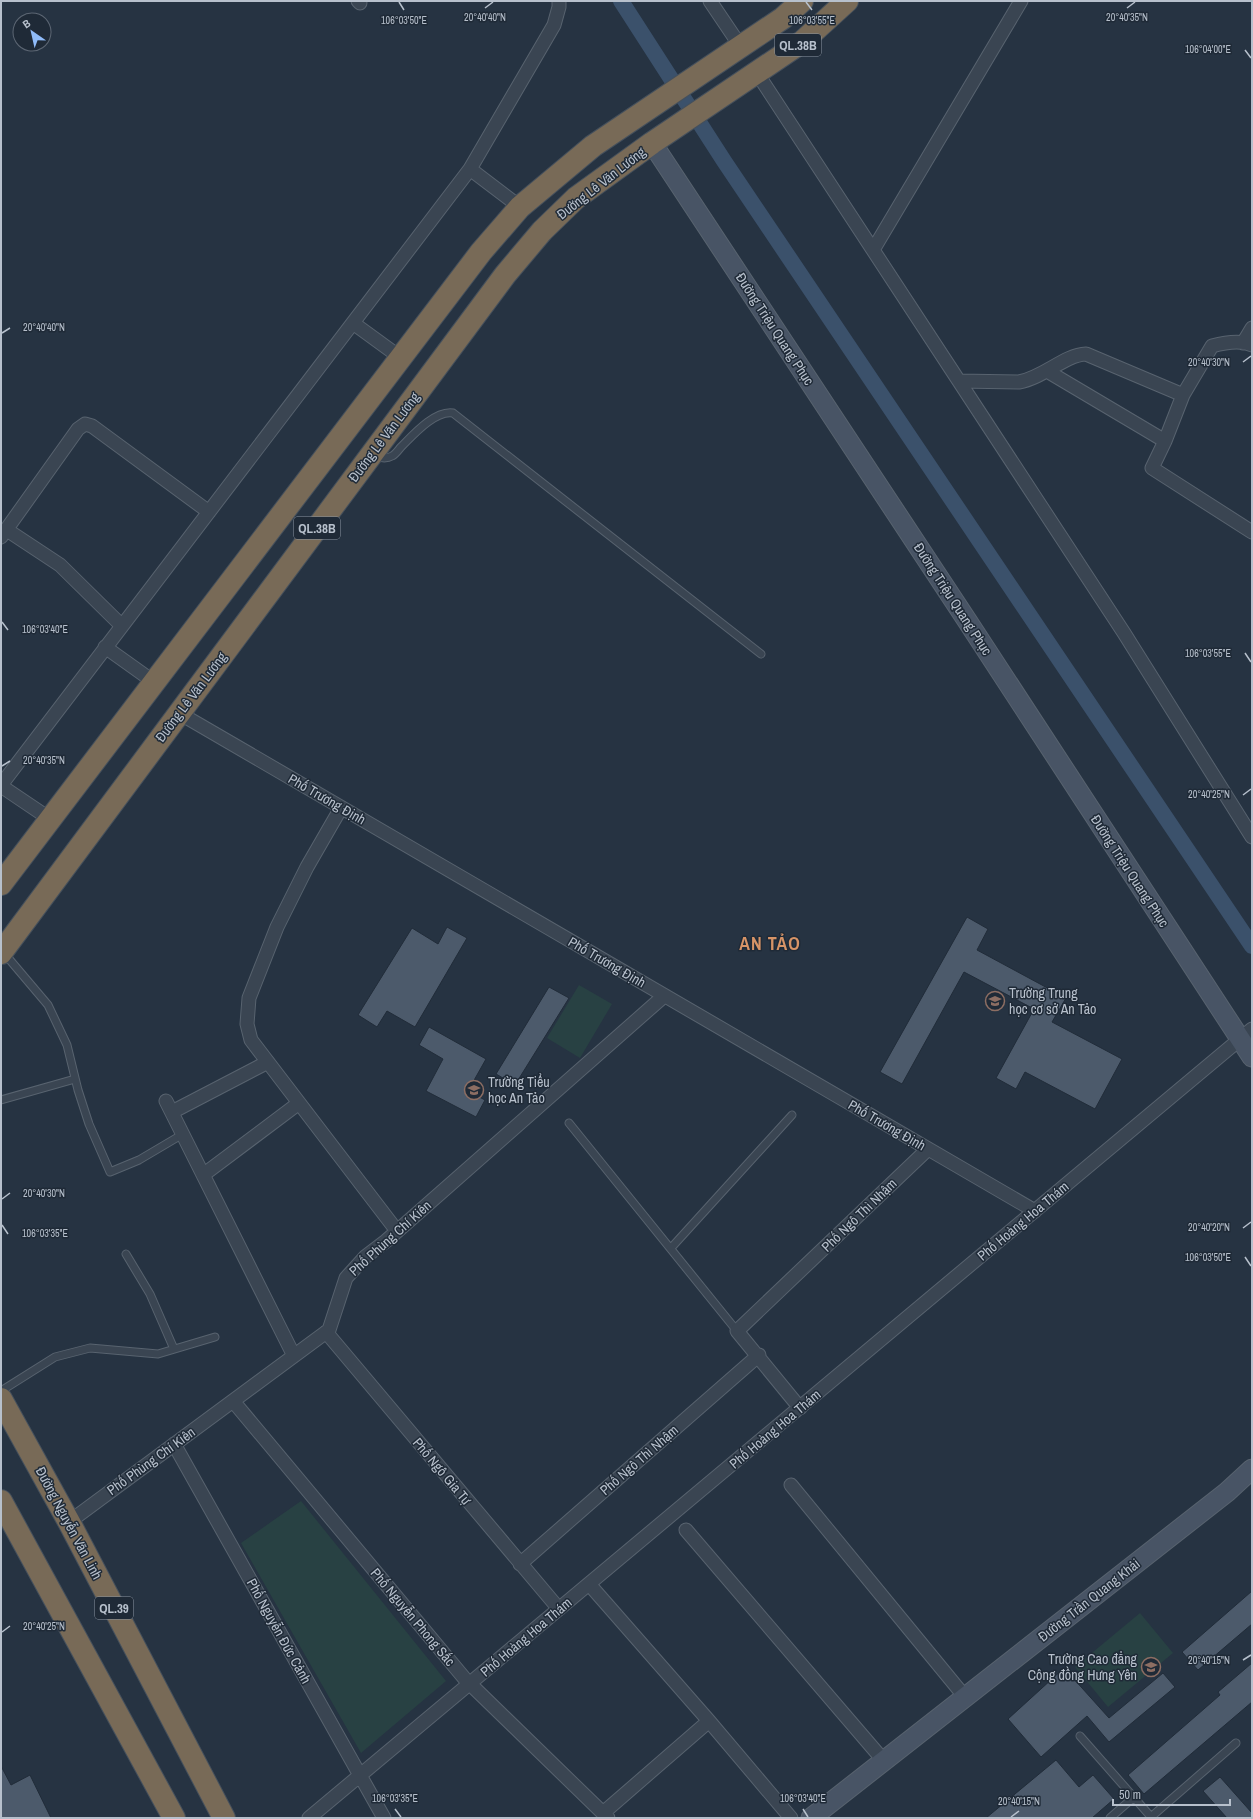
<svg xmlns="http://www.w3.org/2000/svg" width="1253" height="1819" font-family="'Archivo Narrow',sans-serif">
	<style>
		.green { fill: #284143 }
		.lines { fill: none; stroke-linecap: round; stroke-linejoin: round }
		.canal { stroke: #3b516b; stroke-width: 16 }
		.building { fill: #4c5a6b; stroke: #212c39 }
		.lane-casing { stroke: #58636f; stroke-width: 9 }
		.street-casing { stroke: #58636f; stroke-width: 15 }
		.secondary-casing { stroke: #58636f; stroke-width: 21 }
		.highway-casing { stroke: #45505c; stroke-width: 24 }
		.lane { stroke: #3a4552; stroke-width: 7 }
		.street { stroke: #3a4552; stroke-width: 13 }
		.secondary { stroke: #485465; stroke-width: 19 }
		.highway { stroke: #786a57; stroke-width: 22 }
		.ticks { fill: none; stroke: #b7c0cc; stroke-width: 1.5 }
		.labels { text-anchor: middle; stroke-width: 3; stroke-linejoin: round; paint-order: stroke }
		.shield { fill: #1f2a37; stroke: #89939f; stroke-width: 1 }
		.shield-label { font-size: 13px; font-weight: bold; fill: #b7c0cc }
		.street-label { font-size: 14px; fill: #b7c0cc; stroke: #1f2a37 }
		.poi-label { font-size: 14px; fill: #b7c0cc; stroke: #1f2a37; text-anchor: start }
		.district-label { font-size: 18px; font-weight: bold; letter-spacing: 1px; fill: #d79467; stroke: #1f2a37 }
		.ticks-label { font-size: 10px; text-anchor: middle; fill: #b7c0cc; stroke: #1f2a37; stroke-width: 3; stroke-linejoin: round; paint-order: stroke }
	</style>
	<rect width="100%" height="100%" fill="#263342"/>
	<!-- green -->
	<path class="green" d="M579,985L612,1004L580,1058L547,1038Z
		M301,1501L446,1681L361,1753L241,1543Z
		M1140,1613L1173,1653L1108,1707L1075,1667Z"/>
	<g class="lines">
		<!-- canal -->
		<path class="canal" d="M621,1L724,161L1252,946"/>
	</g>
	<!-- building -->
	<path class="building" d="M967,917L988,929L977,950L1066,998L1052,1022L1122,1059L1095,1109L1025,1072L1016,1089L996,1078L1034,1009L964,972L902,1084L880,1072Z
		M447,927L467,938L415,1027L387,1011L377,1027L358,1015L412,928L438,944Z
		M549,987L569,998L515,1085L496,1074Z
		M429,1027L486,1059L468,1091L485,1100L476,1117L426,1091L443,1059L419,1045Z
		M1252,1591V1624L1198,1670L1182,1652Z
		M1252,1663V1702L1144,1794L1128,1775L1220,1695L1218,1692Z
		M1064,1668L1109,1718L1163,1673L1175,1687L1109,1742L1087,1716L1041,1757L1008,1719Z
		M1056,1760L1079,1787L1093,1775L1114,1799L1092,1818H986Z
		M1,1766L11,1785L30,1775L51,1818H1Z
		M1220,1777L1252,1813V1818H1227L1203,1791Z"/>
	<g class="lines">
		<!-- lane casing -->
		<g class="lane-casing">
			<path id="lane" d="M374,456C380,458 387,459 392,456C396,454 399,449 401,447C413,435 435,410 453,413L761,654
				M4,953L48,1005L67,1045L78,1090L89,1124L110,1172L139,1160L183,1134
				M1,1100L75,1079
				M569,1123L737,1331
				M671,1248L792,1115
				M126,1254L150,1294L174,1349
				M1,1391L55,1357L90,1348L158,1354L215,1337
				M1080,1736L1152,1818
				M1151,1817L1236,1743
				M1110,1818L1134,1797"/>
		</g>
		<!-- street casing -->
		<g class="street-casing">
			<path id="street" d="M358,1L360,3
				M710,1L741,47
				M757,73L1124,633L1252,837
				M470,169L520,207
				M873,250L1021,1
				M353,323L401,358
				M1243,343L1252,328
				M1047,371L1165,441L1152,468L1252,532
				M959,381L1019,382C1043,378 1064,355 1086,354L1183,395L1212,346C1223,343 1241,340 1252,345
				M1165,441L1183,395
				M7,530L60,565L122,626
				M1,537L78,429L85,424L92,426L209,512
				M105,647L154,682
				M179,713L1035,1211
				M1,785L470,169L554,25L559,7V1
				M1,786L50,819
				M341,808L307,867L277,927L249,998L247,1024L251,1040L397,1231
				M166,1101L294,1356
				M172,1112L268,1062
				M203,1175L299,1103
				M326,1332L559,1609
				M233,1401L465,1679L608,1818
				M800,1408L737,1331L928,1149
				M174,1444L384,1818
				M791,1485L965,1697
				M69,1522L329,1330L346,1278L365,1257L386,1241L664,996
				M686,1530L884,1761
				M520,1564L759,1355
				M589,1584L709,1721L791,1818
				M603,1813L709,1721
				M309,1818L1252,1029"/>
		</g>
		<!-- secondary casing -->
		<g class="secondary-casing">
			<path id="secondary" d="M652,143L968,622L1252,1057
				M811,1818L1227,1492L1252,1469"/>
		</g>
		<!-- highway casing -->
		<g class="highway-casing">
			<path id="highway" d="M1,884L481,252L520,207L593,146L783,18L802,1
				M1,953L505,275L542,231L576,198L652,143L802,42L847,1
				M1,1399L69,1522L224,1818
				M1,1501L174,1818"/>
		</g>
		<!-- lane -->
		<use href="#lane" class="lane"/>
		<!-- street -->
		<use href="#street" class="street"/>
		<!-- secondary -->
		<use href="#secondary" class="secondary"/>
		<!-- highway -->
		<use href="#highway" class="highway"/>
	</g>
	<!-- ticks -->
	<path class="ticks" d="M399,2L404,10M806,2L812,10M485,8L493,2M1127,8L1135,2M1245,50L1251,58M2,333L10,328M1243,362L1251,356M2,622L8,630M1245,653L1251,662M2,766L10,761M1243,795L1251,789M2,1199L10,1193M2,1225L8,1234M1243,1228L1251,1222M1245,1257L1251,1266M2,1632L10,1626M1243,1660L1251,1655M395,1809L401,1817M803,1809L808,1817M1011,1817L1019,1811"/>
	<!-- icons -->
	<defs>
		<g id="school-ring" transform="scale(1)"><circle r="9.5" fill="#1f2a37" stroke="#8d6e63" stroke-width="1.5"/><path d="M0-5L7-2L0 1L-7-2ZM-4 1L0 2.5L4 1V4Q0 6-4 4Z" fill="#8d6e63"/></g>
		<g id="university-ring" transform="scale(1)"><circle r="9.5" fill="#1f2a37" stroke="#8d6e63" stroke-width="1.5"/><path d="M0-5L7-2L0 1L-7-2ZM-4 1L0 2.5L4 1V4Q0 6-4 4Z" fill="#8d6e63"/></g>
	</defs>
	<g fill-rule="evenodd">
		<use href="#school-ring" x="995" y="1001"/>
		<use href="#school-ring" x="474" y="1090"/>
		<use href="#university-ring" x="1151" y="1667"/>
	</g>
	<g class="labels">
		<!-- shield labels -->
		<g class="shield">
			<rect x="775" y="34" width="46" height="22" rx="3"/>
			<rect x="294" y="517" width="46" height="22" rx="3"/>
			<rect x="95" y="1597" width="38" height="22" rx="3"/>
		</g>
		<g class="shield-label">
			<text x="798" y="50">QL.38B</text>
			<text x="317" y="533">QL.38B</text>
			<text x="114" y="1613">QL.39</text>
		</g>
		<!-- street labels -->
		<g class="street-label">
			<text transform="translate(601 183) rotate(-38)" y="5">Đường Lê Văn Lương</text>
			<text transform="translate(775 329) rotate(57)" y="5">Đường Triệu Quang Phục</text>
			<text transform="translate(384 437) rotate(-53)" y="5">Đường Lê Văn Lương</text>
			<text transform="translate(953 599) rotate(57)" y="5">Đường Triệu Quang Phục</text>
			<text transform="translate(191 697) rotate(-53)" y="5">Đường Lê Văn Lương</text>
			<text transform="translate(327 799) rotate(30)" y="5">Phố Trương Định</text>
			<text transform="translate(1130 871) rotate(57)" y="5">Đường Triệu Quang Phục</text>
			<text transform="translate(607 962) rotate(30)" y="5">Phố Trương Định</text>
			<text transform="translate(887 1125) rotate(30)" y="5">Phố Trương Định</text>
			<text transform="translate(859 1215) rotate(-44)" y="5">Phố Ngô Thì Nhậm</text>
			<text transform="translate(1023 1221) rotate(-40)" y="5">Phố Hoàng Hoa Thám</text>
			<text transform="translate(390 1238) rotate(-42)" y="5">Phố Phùng Chí Kiên</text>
			<text transform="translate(775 1429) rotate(-40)" y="5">Phố Hoàng Hoa Thám</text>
			<text transform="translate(639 1460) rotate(-41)" y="5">Phố Ngô Thì Nhậm</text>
			<text transform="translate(151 1461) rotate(-36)" y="5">Phố Phùng Chí Kiên</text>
			<text transform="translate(442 1471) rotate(50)" y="5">Phố Ngô Gia Tự</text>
			<text transform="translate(69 1523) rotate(62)" y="5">Đường Nguyễn Văn Linh</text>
			<text transform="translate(1089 1600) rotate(-38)" y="5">Đường Trần Quang Khải</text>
			<text transform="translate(413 1617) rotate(50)" y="5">Phố Nguyễn Phong Sắc</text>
			<text transform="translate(279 1631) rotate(61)" y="5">Phố Nguyễn Đức Cảnh</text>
			<text transform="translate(526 1637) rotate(-40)" y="5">Phố Hoàng Hoa Thám</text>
		</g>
		<!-- poi labels -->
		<g class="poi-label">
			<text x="1009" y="998">Trường Trung<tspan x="1009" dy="16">học cơ sở An Tảo</tspan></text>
			<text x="488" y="1087">Trường Tiểu<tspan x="488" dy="16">học An Tảo</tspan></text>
			<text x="1137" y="1664" text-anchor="end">Trường Cao đẳng<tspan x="1137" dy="16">Cộng đồng Hưng Yên</tspan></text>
		</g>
		<!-- district labels -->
		<g class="district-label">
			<text x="770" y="950">AN TẢO</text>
		</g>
	</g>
	<g class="ticks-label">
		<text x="485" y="21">20°40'40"N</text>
		<text x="1127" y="21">20°40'35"N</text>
		<text x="404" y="24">106°03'50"E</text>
		<text x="812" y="24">106°03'55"E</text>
		<text x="1208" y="53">106°04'00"E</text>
		<text x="44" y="331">20°40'40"N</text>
		<text x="1209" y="366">20°40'30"N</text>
		<text x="45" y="633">106°03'40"E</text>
		<text x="1208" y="657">106°03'55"E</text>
		<text x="44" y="764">20°40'35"N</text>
		<text x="1209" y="798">20°40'25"N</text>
		<text x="44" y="1197">20°40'30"N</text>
		<text x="1209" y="1231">20°40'20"N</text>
		<text x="45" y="1237">106°03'35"E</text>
		<text x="1208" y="1261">106°03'50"E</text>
		<text x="44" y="1630">20°40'25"N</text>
		<text x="1209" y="1664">20°40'15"N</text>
		<text x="395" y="1802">106°03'35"E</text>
		<text x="803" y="1802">106°03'40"E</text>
		<text x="1019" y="1805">20°40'15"N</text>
	</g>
	<!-- border -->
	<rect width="1253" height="1819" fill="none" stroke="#b7c0cc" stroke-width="4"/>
	<!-- north arrow -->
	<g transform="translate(32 32) rotate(326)"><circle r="19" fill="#1f2a37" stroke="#5c6673"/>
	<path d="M0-3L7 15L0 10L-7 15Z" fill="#8fbbf9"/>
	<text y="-6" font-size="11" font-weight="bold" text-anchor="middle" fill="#b7c0cc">B</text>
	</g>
	<!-- scale -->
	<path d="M1113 1799v6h117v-6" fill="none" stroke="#b7c0cc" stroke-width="2"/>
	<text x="1119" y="1799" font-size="12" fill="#b7c0cc" stroke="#1f2a37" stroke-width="3" paint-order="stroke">50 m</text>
</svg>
